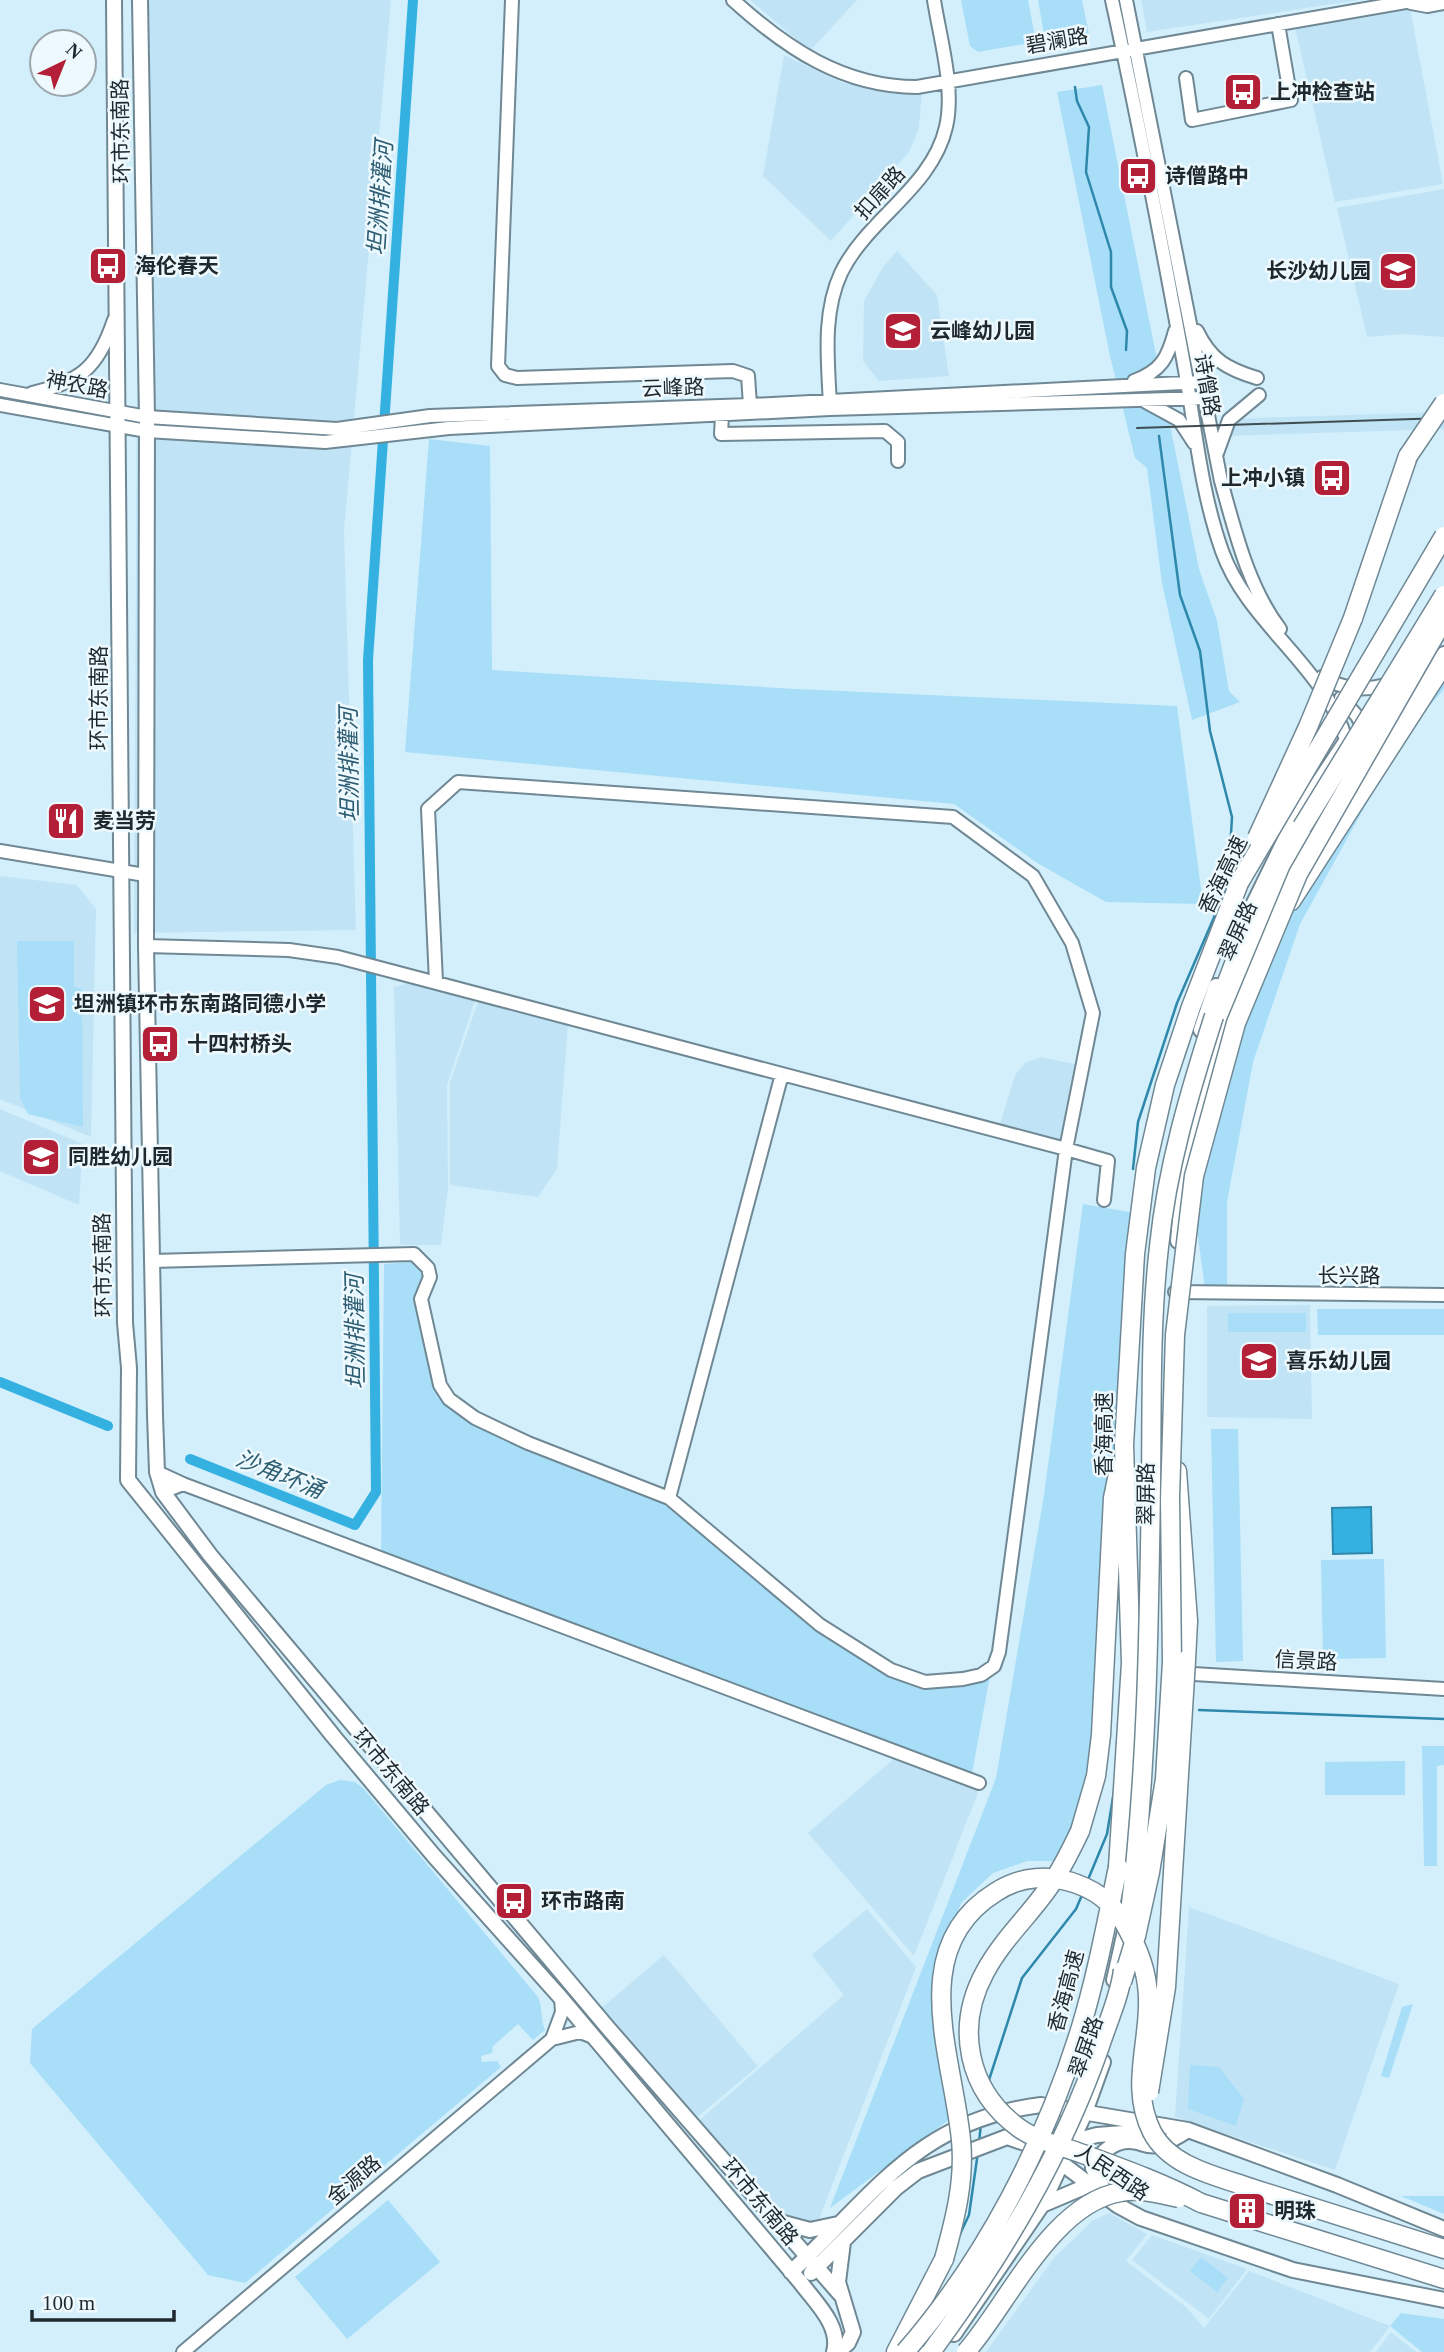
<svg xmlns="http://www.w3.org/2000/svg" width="1444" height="2352" font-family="'Times New Roman','Noto Sans SC',serif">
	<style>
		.built { fill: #c0e4f5 }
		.green { fill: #a8def8 }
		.water { fill: #34b1e1; stroke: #2d88ab; stroke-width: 2 }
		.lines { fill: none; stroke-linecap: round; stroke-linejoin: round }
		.stream { stroke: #2d88ab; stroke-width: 2.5 }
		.canal { stroke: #34b1e1; stroke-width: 10 }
		.minor-casing { stroke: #6f8894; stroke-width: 16 }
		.major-casing { stroke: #6f8894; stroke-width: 18 }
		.highway-casing { stroke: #6f8894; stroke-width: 21 }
		.minor { stroke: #fff; stroke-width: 12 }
		.major { stroke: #fff; stroke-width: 14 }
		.highway { stroke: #fff; stroke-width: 18 }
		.tram { stroke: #3f4c52; stroke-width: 2 }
		.highway-bridge-casing { stroke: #6f8894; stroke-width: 21; stroke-linecap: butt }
		.highway-bridge { stroke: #fff; stroke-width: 18 }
		.labels { text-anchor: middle; stroke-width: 5; stroke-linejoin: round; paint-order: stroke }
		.street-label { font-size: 21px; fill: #1e282d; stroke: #eef9fe }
		.poi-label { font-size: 21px; font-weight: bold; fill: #1e282d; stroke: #eef9fe; text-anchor: start }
		.water-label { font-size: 23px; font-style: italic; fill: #2d5d72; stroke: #eef9fe }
	</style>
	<rect width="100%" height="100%" fill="#d3effc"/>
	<!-- built -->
	<path class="built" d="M139,0H391L344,531L356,930L134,933Z
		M750,0H857L810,51Z
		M1141,0H1359L1147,32Z
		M1410,8L1443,184L1335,202L1295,27Z
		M784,55L843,83L900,92L922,91L919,128L909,152L831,241L763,176Z
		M1444,189V337L1402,334L1367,337L1337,208Z
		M897,251L937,295L949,376L879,381L863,361L864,301L883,267Z
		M1444,412V429L1224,436L1221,419Z
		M0,876L77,885L96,909L91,1137L0,1099Z
		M409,983L476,998L447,1085L448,1187L441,1245H400L394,987Z
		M479,999L568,1023L557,1169L538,1197L450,1185V1082Z
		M1041,1057L1079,1065L1065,1146L999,1127L1015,1075L1025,1063Z
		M0,1109L83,1144L79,1205L0,1171Z
		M1310,1305L1312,1419L1207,1417V1306Z
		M897,1756L975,1788L978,1793L914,1956L808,1833Z
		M1189,1907L1399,1984L1335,2170L1175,2117Z
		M867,1909L916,1967L816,2227L781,2224L695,2124L844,1995L812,1955Z
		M664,1955L758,2066L693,2121L599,2010Z
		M1109,2213L1147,2234L1126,2261L1186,2307L1204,2328L1249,2271L1390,2326L1370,2352H986L1054,2258L1092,2221Z
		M1152,2235L1247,2269L1209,2319L1132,2260Z
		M1391,2332L1416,2352H1376Z"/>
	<!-- green -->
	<path class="green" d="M961,0H1028L1036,42L978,52L970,46Z
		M1038,0H1082L1089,34L1045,40Z
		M1102,85L1199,569L1217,621L1229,691L1240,702L1192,720L1162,583L1147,468L1135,458L1110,356L1057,92Z
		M429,439L490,446L492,670L796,689L1177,706L1203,904L1106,902L1039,864L954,804L405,752Z
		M1444,670V689L1405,734L1300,924L1253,1062L1227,1202V1288H1205L1191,1186L1232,1027L1287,899Z
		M17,941H74V987L82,988L83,1127L28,1114L20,1098Z
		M1083,1204L1129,1212L1134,1216L1106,1636L1083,1821L1058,1861H1027L993,1873L961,1903L940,1959L953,2117L830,2208L996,1778L1044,1495Z
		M413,1262L423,1269L425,1277L420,1288L447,1403L666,1502L817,1629L925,1687L991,1670L972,1773L381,1554L384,1264Z
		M1317,1309H1444V1335H1318Z
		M1228,1313H1306V1332H1228Z
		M1211,1429H1238L1243,1661L1216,1662Z
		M1384,1559L1386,1658L1323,1659L1321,1560Z
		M1422,1746H1444V1765L1437,1766V1866H1424Z
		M1405,1761V1795H1325V1762Z
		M340,1780L355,1782L363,1788L538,1997C543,2008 540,2019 545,2030L533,2040L518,2024L493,2046L492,2053L481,2056L482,2062L497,2061L501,2067L245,2283L208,2275L30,2063L32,2029L326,1785Z
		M1413,2004L1389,2078L1381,2076L1402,2007Z
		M1190,2065L1219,2067L1244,2099L1236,2126L1188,2109Z
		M1401,2196H1444V2214Z
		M388,2200L440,2262L347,2339L295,2277Z
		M1201,2257L1228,2278L1217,2292L1190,2271Z
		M1401,2313L1444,2319V2352H1422L1390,2326Z"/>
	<!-- water -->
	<path class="water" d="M1371,1507L1372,1553L1333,1554L1332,1508Z"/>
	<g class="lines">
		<!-- stream -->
		<path class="stream" d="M1075,87L1077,101L1089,127L1086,172L1111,252V287L1127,331L1126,350
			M1133,1169L1138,1122L1177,1003L1228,885L1232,817L1210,731L1200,651L1180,595L1159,436
			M1199,1710L1444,1719
			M1087,1882L1107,1834L1115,1785
			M988,2083L1022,1978L1076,1909L1082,1895
			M979,2142L981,2124
			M960,2234L969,2215L978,2152"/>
		<!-- canal -->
		<path class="canal" d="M0,1382L108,1426
			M190,1459L355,1525L376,1492L368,660L413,0"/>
		<!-- minor casing -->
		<g class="minor-casing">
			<path id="minor" d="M512,0L498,366L505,375L517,378L733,371L748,376L750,405
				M733,0C786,48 843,87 917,87L1417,0
				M1112,0C1138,119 1161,239 1183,359C1195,424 1200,489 1222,551C1248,624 1326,667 1346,740
				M1126,0L1221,481C1235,531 1248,587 1280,629
				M1411,3L1427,6L1444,3
				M1186,78L1192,120L1291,100L1278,24
				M1197,331C1211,360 1227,369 1257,378
				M1134,381C1161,371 1168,358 1175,331
				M0,390L147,417L337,429L430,416L750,405L1202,382
				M32,393C80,382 98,368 114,320
				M1146,402L1179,420L1194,443
				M0,405L147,431L325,442L449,428L830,409L1205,398
				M830,405C828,361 822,314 841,273C867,219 932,188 946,127C955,88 940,39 934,0
				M722,416L721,434L885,431L898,442V461
				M1217,453L1229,420L1259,395
				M1322,677C1345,690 1365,692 1391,683
				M1341,698L1357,716L1365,731
				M0,851L145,875
				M146,946L289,950L338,957L1066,1149L1108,1161L1104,1200
				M152,1261L414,1254L428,1268L430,1277L421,1299L440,1385L449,1399L475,1418L528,1443L669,1498L820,1625L891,1670L925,1682L963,1679L981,1675L994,1666L999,1652L1066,1149L1093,1013L1072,943L1033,876L953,817L458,782L428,809L436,982
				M1175,1292L1444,1295
				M157,1472L183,1484L163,1492
				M183,1484L979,1783
				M669,1498L782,1074
				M1177,1673L1444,1689
				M552,2039L562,2012L561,1998
				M183,2352L552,2039L580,2032L593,2037"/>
		</g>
		<!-- major casing -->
		<g class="major-casing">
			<path id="major" d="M114,0L125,1323L129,1368L128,1480L334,1737L434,1856L561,1998L801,2283C816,2303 841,2326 834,2352
				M140,0L147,417L146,946L155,1415L157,1472L163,1492L210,1555L608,2028L840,2294
				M1402,704L1444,654
				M1235,942L1297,815L1349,737
				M1201,1030L1216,986
				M1178,1241C1190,1076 1244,942 1330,802
				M1114,1980L1127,1922
				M1067,2143L1097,2135L1137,2132
				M1056,2159L1117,2205L1141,2218L1293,2270L1444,2300
				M1104,2191L1093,2168C1101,2151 1117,2137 1137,2142C1145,2144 1150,2147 1158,2145C1169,2142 1179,2136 1188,2130
				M1042,2205L1089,2185
				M776,2221L810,2230L838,2224
				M791,2272C875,2194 918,2120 1041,2105L1188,2130L1337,2185L1444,2229
				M811,2273L896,2188L918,2171L1007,2137L1039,2148
				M954,2334L1042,2205L1084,2115L1103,2062
				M838,2352L848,2343L853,2332L838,2282L843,2242
				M917,2352L952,2307"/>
		</g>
		<!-- highway casing -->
		<g class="highway-casing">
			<path id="highway" d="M1353,618L1408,456
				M1291,901L1444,664
				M1214,1016L1237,956L1302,827
				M1177,1471L1188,1621L1186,1660
				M1080,1831L1096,1776L1101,1735L1113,1498L1119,1469
				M1118,1867L1131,1663L1124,1445L1135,1254L1146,1168L1165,1085L1191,1007L1239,883
				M1251,2188L1444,2249
				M1201,2203L1444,2279
				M896,2352L944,2259"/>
		</g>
		<!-- minor -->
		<use href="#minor" class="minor"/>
		<!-- major -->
		<use href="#major" class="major"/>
		<!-- highway -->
		<use href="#highway" class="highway"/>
		<!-- tram -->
		<path class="tram" d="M1137,428L1444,418"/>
		<!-- highway-bridge casing -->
		<g class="highway-bridge-casing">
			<path id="highway-bridge" d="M1408,456L1444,403
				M1302,827L1444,595
				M1257,838L1308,727L1353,618
				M1239,883L1444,536
				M1080,1831C1071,1850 1062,1869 1049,1887C1029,1916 1002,1940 985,1972C955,2027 967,2090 1019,2128C1037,2141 1062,2146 1083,2154C1124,2169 1163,2183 1201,2203
				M1129,1921C1147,1776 1149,1630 1151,1484C1152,1405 1150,1325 1159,1247C1167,1167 1190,1091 1214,1016
				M1122,1982L1136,1936L1150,1872L1165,1779L1172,1662L1170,1498L1175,1335L1194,1176L1236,1023L1298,874L1444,619
				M1149,2092L1166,1987L1186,1660
				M944,2259C955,2219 965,2181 961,2140C953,2056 905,1948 996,1892C1020,1876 1050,1874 1077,1884C1102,1893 1117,1908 1129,1932C1142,1957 1149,1979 1148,2007C1147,2051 1131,2090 1152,2132C1170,2167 1217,2176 1251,2188
				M905,2352C985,2260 1045,2144 1081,2027C1097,1974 1107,1920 1118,1867
				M931,2352C1001,2257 1061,2158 1100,2046C1108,2021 1120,1996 1123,1970
				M966,2352C1008,2304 1052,2203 1121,2192C1139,2188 1161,2194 1179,2198"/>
		</g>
		<!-- highway-bridge -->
		<use href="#highway-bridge" class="highway-bridge"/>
	</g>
	<!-- icons -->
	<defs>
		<g id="bus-square" transform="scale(2.0125)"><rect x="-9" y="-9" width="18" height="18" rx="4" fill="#b21f37" stroke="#eef9fe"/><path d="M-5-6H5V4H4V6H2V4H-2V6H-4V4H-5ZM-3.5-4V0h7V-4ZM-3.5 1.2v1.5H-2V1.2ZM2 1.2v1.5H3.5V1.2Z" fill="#fff"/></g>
		<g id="school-square" transform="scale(2.0125)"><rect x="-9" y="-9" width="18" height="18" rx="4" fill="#b21f37" stroke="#eef9fe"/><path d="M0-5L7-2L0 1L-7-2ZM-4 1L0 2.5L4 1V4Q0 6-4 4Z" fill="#fff"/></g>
		<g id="restaurant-square" transform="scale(2.0125)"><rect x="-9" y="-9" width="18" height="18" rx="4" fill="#b21f37" stroke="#eef9fe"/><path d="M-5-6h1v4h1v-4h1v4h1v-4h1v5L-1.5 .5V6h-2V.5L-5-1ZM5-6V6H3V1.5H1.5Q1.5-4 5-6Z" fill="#fff"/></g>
		<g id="building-square" transform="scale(2.0125)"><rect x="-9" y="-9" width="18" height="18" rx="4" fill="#b21f37" stroke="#eef9fe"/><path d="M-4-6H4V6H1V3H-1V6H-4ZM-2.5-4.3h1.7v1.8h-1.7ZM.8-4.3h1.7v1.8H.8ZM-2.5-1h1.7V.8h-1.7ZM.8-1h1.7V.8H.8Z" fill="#fff"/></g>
	</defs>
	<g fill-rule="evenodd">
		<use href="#bus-square" x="1243" y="92"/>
		<use href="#bus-square" x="1138" y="176"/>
		<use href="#bus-square" x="108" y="266"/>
		<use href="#school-square" x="1398" y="271"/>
		<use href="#school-square" x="903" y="331"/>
		<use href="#bus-square" x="1332" y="478"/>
		<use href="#restaurant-square" x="66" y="821"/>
		<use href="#school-square" x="47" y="1004"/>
		<use href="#bus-square" x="160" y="1044"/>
		<use href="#school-square" x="41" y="1157"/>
		<use href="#school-square" x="1259" y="1361"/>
		<use href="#bus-square" x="514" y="1901"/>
		<use href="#building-square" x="1247" y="2211"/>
	</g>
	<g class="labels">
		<!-- street labels -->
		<g class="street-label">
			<text transform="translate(1057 41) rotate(-10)" y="7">碧澜路</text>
			<text transform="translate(121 131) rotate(-91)" y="7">环市东南路</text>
			<text transform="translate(880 193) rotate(-48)" y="7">扣扉路</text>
			<text transform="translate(77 385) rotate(11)" y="7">神农路</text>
			<text transform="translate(1207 385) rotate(80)" y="7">诗僧路</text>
			<text transform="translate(673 388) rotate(-2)" y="7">云峰路</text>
			<text transform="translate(99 698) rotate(-90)" y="7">环市东南路</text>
			<text transform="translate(1223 875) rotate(-64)" y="7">香海高速</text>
			<text transform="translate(1238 931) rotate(-66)" y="7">翠屏路</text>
			<text transform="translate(103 1265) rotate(-91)" y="7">环市东南路</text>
			<text x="1349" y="1283">长兴路</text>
			<text transform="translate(1104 1434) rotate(-90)" y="7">香海高速</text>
			<text transform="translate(1146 1494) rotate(-90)" y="7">翠屏路</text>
			<text transform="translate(1306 1661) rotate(3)" y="7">信景路</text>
			<text transform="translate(391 1772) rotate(50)" y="7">环市东南路</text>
			<text transform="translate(1066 1991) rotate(-75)" y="7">香海高速</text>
			<text transform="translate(1086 2047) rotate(-71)" y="7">翠屏路</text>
			<text transform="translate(1112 2172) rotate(34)" y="7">人民西路</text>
			<text transform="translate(354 2180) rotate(-41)" y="7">金源路</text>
			<text transform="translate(760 2202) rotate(50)" y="7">环市东南路</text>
		</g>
		<!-- poi labels -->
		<g class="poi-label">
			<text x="1270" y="99">上冲检查站</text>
			<text x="1165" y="183">诗僧路中</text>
			<text x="135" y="273">海伦春天</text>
			<text x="1371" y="278" text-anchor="end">长沙幼儿园</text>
			<text x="930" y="338">云峰幼儿园</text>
			<text x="1305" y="485" text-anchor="end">上冲小镇</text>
			<text x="93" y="828">麦当劳</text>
			<text x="74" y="1011">坦洲镇环市东南路同德小学</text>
			<text x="187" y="1051">十四村桥头</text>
			<text x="68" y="1164">同胜幼儿园</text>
			<text x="1286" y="1368">喜乐幼儿园</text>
			<text x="541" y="1908">环市路南</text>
			<text x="1274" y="2218">明珠</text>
		</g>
		<!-- water labels -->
		<g class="water-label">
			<text transform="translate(380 198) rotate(-86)" y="8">坦洲排灌河</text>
			<text transform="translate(349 765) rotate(-91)" y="8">坦洲排灌河</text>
			<text transform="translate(355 1332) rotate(-91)" y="8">坦洲排灌河</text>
			<text transform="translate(280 1474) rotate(22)" y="8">沙角环涌</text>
		</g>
	</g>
	<!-- north arrow -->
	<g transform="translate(63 63) rotate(43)"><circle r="33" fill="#eef9fe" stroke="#9ba5aa" stroke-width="2"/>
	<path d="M0-5L12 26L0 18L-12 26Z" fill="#b21f37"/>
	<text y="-10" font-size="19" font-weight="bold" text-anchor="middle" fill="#1e282d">N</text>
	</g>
	<!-- scale -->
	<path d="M32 2310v10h142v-10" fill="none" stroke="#1e282d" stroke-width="3.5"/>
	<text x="42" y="2310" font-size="21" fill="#1e282d" stroke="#eef9fe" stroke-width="5" paint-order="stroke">100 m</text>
</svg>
